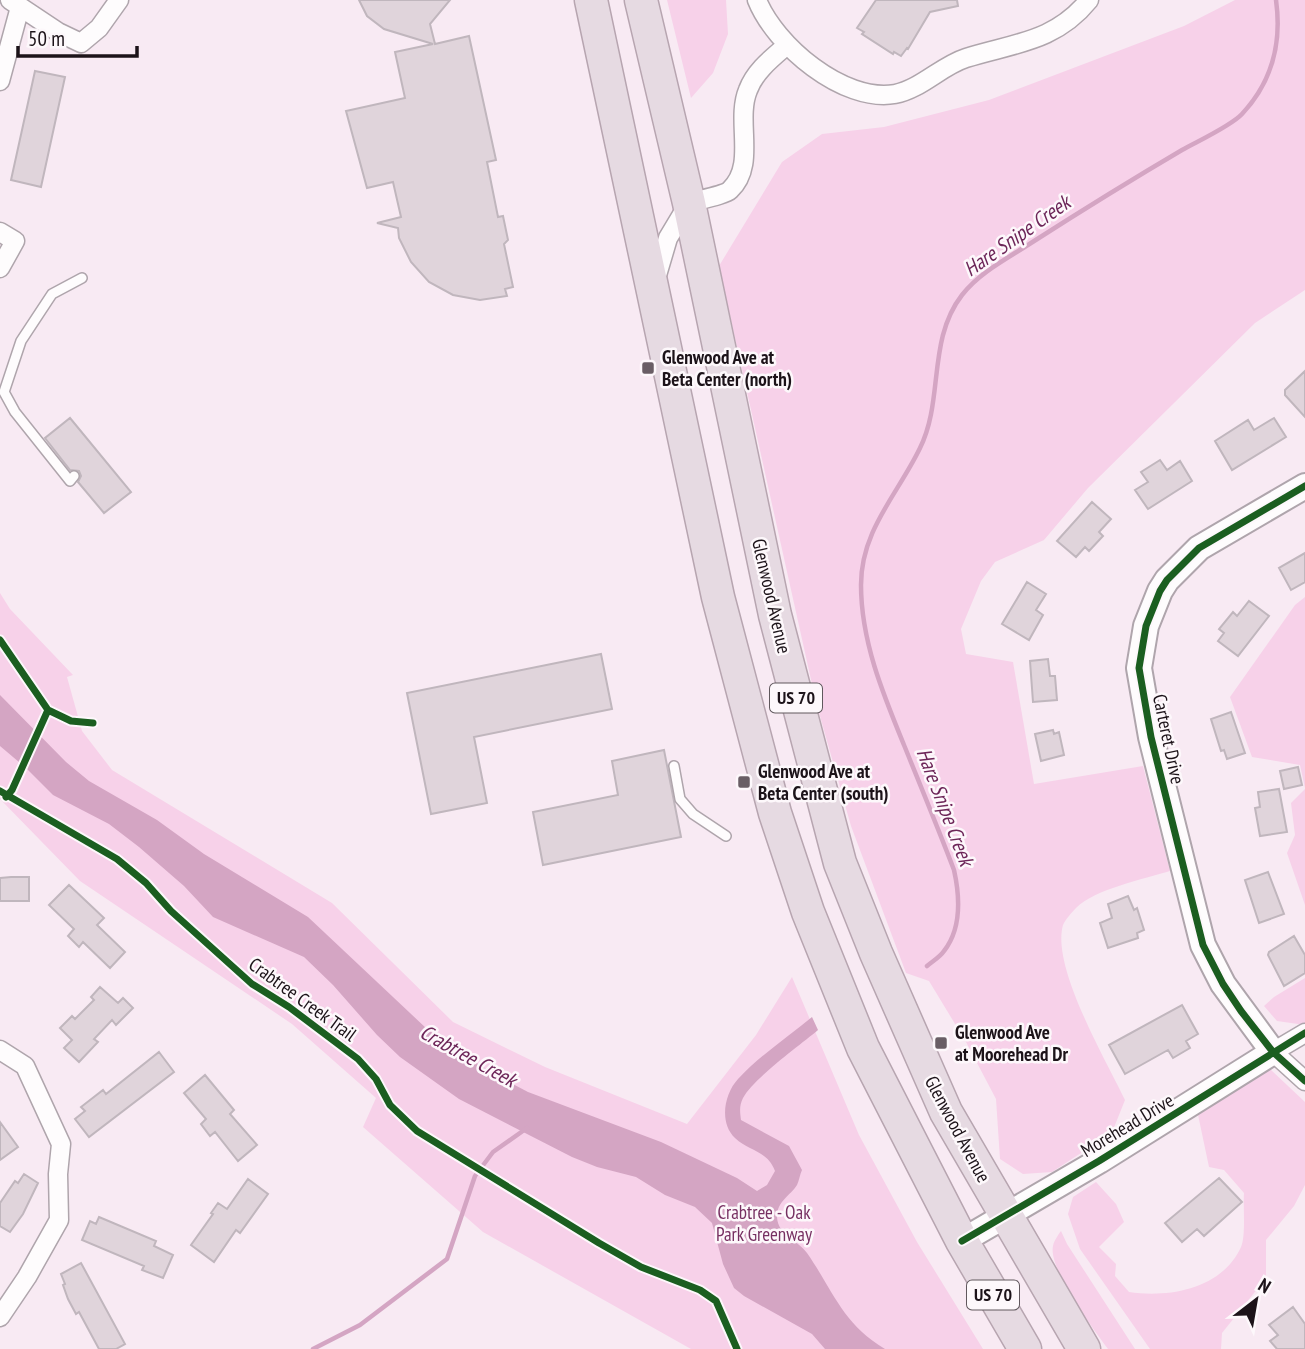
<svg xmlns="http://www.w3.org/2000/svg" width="1305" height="1349" font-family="'PT Sans Narrow',sans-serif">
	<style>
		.green { fill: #f7d1e9 }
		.water { fill: #d4a5c3 }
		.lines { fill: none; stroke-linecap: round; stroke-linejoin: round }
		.stream { stroke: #d4a5c3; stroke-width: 4.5 }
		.building { fill: #e0d4db; stroke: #c0b6bd; stroke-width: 2 }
		.lane-casing { stroke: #afa5ac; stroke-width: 12 }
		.street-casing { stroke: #afa5ac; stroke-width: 21 }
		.secondary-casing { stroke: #afa5ac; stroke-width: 28 }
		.highway-casing { stroke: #b7a5b0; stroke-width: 35 }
		.lane { stroke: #fefcfd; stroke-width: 9 }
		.street { stroke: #fefcfd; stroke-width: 18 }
		.secondary { stroke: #fefcfd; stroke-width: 24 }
		.highway { stroke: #e6dae2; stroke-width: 32 }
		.cycleway-casing { stroke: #fdf8fb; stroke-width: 11 }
		.cycleway { stroke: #1b5e20; stroke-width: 7 }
		.poi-dot { fill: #695e65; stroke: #fdf8fb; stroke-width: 2.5 }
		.labels { text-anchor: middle; stroke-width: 5; stroke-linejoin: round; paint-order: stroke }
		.shield { fill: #fdf8fb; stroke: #60585d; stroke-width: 2 }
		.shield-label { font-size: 18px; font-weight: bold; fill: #1c1319 }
		.poi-label { font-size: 19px; font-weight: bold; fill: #1c1319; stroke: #fdf8fb; text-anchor: start }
		.street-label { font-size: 19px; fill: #1c1319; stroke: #fdf8fb }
		.park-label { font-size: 19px; fill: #773062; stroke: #fdf8fb }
		.water-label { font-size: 21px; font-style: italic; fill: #6d2659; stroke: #fdf8fb }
	</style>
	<rect width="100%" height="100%" fill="#f8eaf3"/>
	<!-- green -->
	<path class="green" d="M667,0H726L728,34L713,73L691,98Z
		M1235,0H1305V290L1255,323L1088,488L1044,540L995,562L981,581L961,629L966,654L1013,662L1034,784L1143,766L1170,871C1144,879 1095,889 1076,908C1072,912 1065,920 1063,925C1051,967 1106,1060 1125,1100L1113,1130L1104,1144L1084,1151L1052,1172L1023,1174L1000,1159L996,1099L966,1042L929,981L906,973L851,826L816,702L719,266L782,162L822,134L884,127L989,100L1184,26Z
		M0,593L10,609L73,675L67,677L82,731L112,770L332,903L453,1022L545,1067L687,1124L756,1035L792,977L859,1135L917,1242L983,1349H691L483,1232L363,1127L376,1098L292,1024L80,881L0,799Z
		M1305,597V788L1300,765L1252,757L1230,697L1295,605Z
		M1305,789V905L1287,853L1295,835L1291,803Z
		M1305,978V1025L1277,1021L1264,1006L1274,997Z
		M1268,1067L1305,1102V1185L1294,1206L1266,1240V1278L1222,1333L1221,1349H1150L1080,1249L1068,1214L1073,1197L1096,1182L1116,1204L1124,1222L1099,1247L1116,1264L1115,1276L1129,1292C1169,1298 1222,1289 1241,1247C1246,1236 1243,1206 1244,1193L1224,1170L1209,1167L1197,1110Z
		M1061,1231L1067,1244L1135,1349H1108C1094,1330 1048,1269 1053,1246C1054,1241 1058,1235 1061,1231Z"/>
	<!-- water -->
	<path class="water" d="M0,695L66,762L89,781L157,820L204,854L308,917L427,1029L454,1049L496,1075L528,1092L661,1142L737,1178L757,1191L767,1185L775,1171C767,1150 750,1152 735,1138C719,1123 724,1094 738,1079C759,1056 788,1037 812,1017L818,1030C799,1046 754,1078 743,1098C739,1106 740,1112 741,1120L789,1146L802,1170C800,1174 799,1181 797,1185C790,1196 777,1201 777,1217C778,1236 798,1240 807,1253C834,1292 842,1323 885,1349H825L812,1334L744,1296L734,1288L723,1264L712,1223L695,1207L665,1195L636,1177L597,1167L572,1157L459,1099L400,1057L377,1035L333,985L304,957L213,917L184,886L139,847L109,824L53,795L26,768L0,746Z"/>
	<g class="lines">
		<!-- stream -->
		<path class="stream" d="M927,966C933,961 940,957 944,951C962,928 960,897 954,870C938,828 921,787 904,745C883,694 861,641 861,585C861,530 898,494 920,448C944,400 927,340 962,295C980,272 1008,258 1031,243C1081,211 1131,180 1182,150C1198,141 1231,126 1242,114C1272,82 1282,43 1276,0
			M313,1349L360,1325L447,1259L475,1176L493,1152L527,1128"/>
	</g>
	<!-- building -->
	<path class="building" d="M359,0H450L430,24L435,44L469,36L496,160L487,162L498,217L503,216L508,240L504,244L513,287L505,289L507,296L480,300L453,295L429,282L411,262L399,238L398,228L377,223L401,217L393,182L367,188L346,111L405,98L395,52L433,44L384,29L367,16Z
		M876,0H957L958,6L930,12L908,49L907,48L901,56L894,52L893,54L862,34L864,32L857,28Z
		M35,71L65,77L41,187L11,180Z
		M1305,371V417L1285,395V390Z
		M70,418L131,492L104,513L78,482L81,476L79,471L70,470L45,438Z
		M1274,418L1286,437L1232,470L1215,441L1248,420L1254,430Z
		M1160,460L1167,470L1180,461L1192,481L1148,509L1135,490L1148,482L1141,472Z
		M1092,502L1111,519L1099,532L1103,536L1089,551L1085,547L1076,557L1057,541Z
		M1305,553V582L1291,590L1279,568Z
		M1027,582L1046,594L1036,610L1043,615L1029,640L1002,624Z
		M1249,601L1269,616L1238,656L1218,641L1224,633L1219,629L1233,612L1237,616Z
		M601,654L612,709L474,737L487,803L431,814L407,693Z
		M1048,659L1050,676H1055L1057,700L1033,702L1030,661Z
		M1231,712L1245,753L1227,759L1224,750L1221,751L1211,719Z
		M1053,730L1054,734L1059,732L1064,755L1041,761L1035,734Z
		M664,750L681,837L543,865L533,812L618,795L612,761Z
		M1298,767L1302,785L1284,789L1280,771Z
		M1279,789L1287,832L1260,836L1255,808L1260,807L1258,792Z
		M1268,872L1284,914L1259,923L1245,880Z
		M11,877H29V901H0V878Z
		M69,885L104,918L97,925L125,952L110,968L83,942L79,947L68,936L74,929L49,905Z
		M1128,896L1134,910L1137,908L1144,930L1137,933L1138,938L1108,948L1100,923L1112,918L1108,904Z
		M1294,936L1305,955V973L1284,986L1268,955L1269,952Z
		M100,987L118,1003L123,998L133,1008L116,1025L112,1020L94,1039L98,1042L79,1062L64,1048L72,1040L60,1028L72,1016L75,1019L94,1000L91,997Z
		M1182,1005L1198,1034L1186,1041L1190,1048L1173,1058L1168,1050L1125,1074L1109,1045Z
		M159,1052L174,1072L89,1137L75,1119L85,1111L81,1107L103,1090L106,1094Z
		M205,1075L234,1110L230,1114L257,1145L238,1161L215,1132L210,1136L201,1124L206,1119L184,1093Z
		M0,1122L18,1147L0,1160Z
		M24,1174L38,1183L23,1214L10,1232L0,1226V1203L15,1181L18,1183Z
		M1219,1178L1242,1202L1204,1236L1197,1229L1182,1242L1165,1223Z
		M248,1179L268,1194L240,1233L236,1230L214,1262L191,1245L213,1214L211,1213L218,1203L227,1209Z
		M99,1217L156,1241L154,1246L173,1255L163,1278L142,1270L144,1266L82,1240L90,1221L96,1224Z
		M81,1263L125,1344L116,1349H99L79,1312L76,1314L68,1299L63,1285L65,1284L61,1274Z
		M1293,1307L1305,1324V1349H1277L1270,1341L1278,1335L1269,1325Z"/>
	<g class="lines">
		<!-- lane casing -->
		<g class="lane-casing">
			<path id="lane" d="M74,476L70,481L15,412L4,392L21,341L52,294L82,278
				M674,766L680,799L693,814L726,836"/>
		</g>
		<!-- street casing -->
		<g class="street-casing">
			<path id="street" d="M10,0L58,32L81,43L99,28L119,0
				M757,0C775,45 843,103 895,94C921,89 941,66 966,58C1014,43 1055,42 1089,0
				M0,81L20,7
				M0,232L15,241L0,268
				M655,282L668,238L689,203C698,200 725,195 730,190C757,165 735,121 748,90C755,71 772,58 787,45
				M1305,1033L1273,1052L1305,1081
				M0,1050L25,1066L61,1144L58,1174L59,1220L27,1277L0,1317"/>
		</g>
		<!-- secondary casing -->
		<g class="secondary-casing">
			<path id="secondary" d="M962,1241L1099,1161L1273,1052L1223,984L1203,945L1151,737L1139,668L1146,626L1160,591L1167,580L1199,548L1305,486"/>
		</g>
		<!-- highway casing -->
		<g class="highway-casing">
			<path id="highway" d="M591,0L718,597L775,813L808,912L863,1048L962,1241L1025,1349
				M641,0L689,203L775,615L840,863L876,953L946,1112L1084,1349"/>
		</g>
		<!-- lane -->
		<use href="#lane" class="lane"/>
		<!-- street -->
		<use href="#street" class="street"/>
		<!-- secondary -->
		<use href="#secondary" class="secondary"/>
		<!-- highway -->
		<use href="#highway" class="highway"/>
		<!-- cycleway casing -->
		<g class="cycleway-casing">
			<path id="cycleway" d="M1305,486L1199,548L1167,580L1160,591L1146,626L1139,668L1151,737L1203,945L1223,984L1241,1011L1273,1052L1305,1081
				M0,640L48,710L71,721L93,723
				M0,791L117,859L146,883L171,911L252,984L289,1007L358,1059L376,1079L390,1105L417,1131L599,1243L641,1267L700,1290L716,1301L737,1349
				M6,797L12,790L48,710
				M962,1241L1099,1161L1305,1033"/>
		</g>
		<!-- cycleway -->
		<use href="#cycleway" class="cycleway"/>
	</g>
	<!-- markers -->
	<g class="poi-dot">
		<rect x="641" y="361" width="14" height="14" rx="3.5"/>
		<rect x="737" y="775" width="14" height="14" rx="3.5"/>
		<rect x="934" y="1036" width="14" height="14" rx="3.5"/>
	</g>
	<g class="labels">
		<!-- shield labels -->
		<g class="shield">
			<rect x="770" y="683.5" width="52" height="29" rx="5"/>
			<rect x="967" y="1280.5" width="52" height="29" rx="5"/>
		</g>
		<g class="shield-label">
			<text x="796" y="704">US 70</text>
			<text x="993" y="1301">US 70</text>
		</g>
		<!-- poi labels -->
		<g class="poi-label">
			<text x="662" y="364">Glenwood Ave at<tspan x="662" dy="22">Beta Center (north)</tspan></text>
			<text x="758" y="778">Glenwood Ave at<tspan x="758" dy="22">Beta Center (south)</tspan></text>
			<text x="955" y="1039">Glenwood Ave<tspan x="955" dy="22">at Moorehead Dr</tspan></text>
		</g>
		<!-- street labels -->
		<g class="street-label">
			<text transform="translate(772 596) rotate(77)" y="7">Glenwood Avenue</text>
			<text transform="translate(1169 739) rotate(78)" y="7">Carteret Drive</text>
			<text transform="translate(303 999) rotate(36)" y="7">Crabtree Creek Trail</text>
			<text transform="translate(1127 1125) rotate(-31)" y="7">Morehead Drive</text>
			<text transform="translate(958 1129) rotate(62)" y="7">Glenwood Avenue</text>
		</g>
		<!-- park labels -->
		<g class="park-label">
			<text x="764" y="1219">Crabtree - Oak<tspan x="764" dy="22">Park Greenway</tspan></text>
		</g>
		<!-- water labels -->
		<g class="water-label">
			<text transform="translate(1017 236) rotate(-35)" y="7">Hare Snipe Creek</text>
			<text transform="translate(945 807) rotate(69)" y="7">Hare Snipe Creek</text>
			<text transform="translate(468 1056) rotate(29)" y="7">Crabtree Creek</text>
		</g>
	</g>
	<!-- north arrow -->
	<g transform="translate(1256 1300) rotate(31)" stroke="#fdf8fb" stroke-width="5" paint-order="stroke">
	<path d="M0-5L12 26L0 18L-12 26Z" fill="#1c1319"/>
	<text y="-10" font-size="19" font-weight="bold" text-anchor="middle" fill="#1c1319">N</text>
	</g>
	<!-- scale -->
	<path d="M18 46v10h119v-10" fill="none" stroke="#1c1319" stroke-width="3.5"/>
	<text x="28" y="46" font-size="21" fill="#1c1319" stroke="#fdf8fb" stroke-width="5" paint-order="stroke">50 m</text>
</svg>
